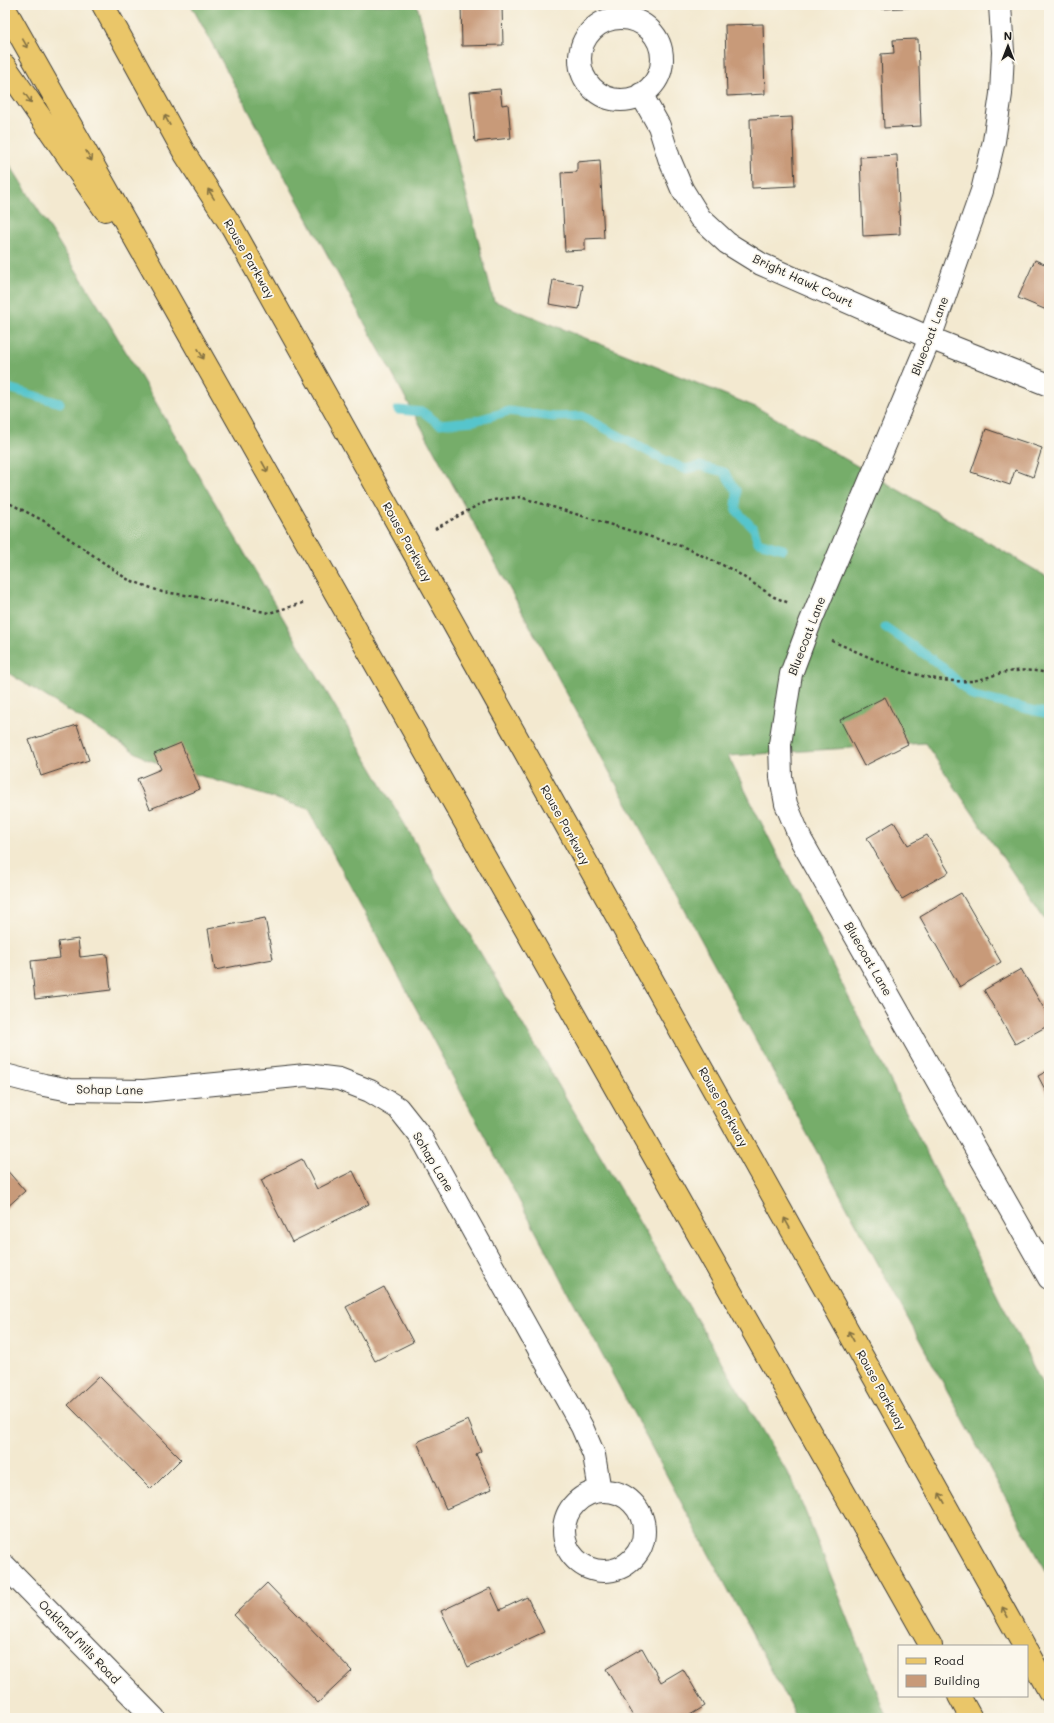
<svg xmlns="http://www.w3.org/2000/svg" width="1054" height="1723" font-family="Mali,sans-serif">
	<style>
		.forest { fill: #76ad6b; stroke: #496444 }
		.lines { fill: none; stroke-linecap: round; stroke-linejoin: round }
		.stream { stroke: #57c5cc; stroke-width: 9 }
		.building { fill: #c89a79 }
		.street-casing { stroke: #3c3b37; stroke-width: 24 }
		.primary-casing { stroke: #3c3b37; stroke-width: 24 }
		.path { stroke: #3c3b37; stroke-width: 2.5; stroke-dasharray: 3 3; stroke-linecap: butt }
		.street { stroke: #fff; stroke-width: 22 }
		.primary { stroke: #eac669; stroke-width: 22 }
		.oneway { stroke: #837142 }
		.labels { text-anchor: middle; stroke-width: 3.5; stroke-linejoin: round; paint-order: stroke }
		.street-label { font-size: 12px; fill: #1c1c1c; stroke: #fbf7ec }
	</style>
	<rect width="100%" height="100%" fill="#fbf7ec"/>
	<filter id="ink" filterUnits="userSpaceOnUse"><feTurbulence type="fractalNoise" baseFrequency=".025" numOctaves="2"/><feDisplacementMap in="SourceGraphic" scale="8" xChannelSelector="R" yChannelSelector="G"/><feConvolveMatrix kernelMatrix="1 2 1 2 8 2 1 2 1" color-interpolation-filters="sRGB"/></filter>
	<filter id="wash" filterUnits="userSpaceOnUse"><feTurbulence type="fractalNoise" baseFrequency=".012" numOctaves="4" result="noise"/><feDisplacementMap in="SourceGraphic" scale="16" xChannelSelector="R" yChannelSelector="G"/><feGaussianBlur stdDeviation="0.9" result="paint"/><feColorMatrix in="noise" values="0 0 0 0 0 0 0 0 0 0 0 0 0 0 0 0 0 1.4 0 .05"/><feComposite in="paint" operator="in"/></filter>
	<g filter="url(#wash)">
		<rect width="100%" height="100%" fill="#f3e9d0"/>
		<!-- forest -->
		<path class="forest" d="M191,5H417L494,301L758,408L1049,578V926L925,743L728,756L1049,1398V1577Z
			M5,157L103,313L795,1486L888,1718H797L309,809L146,759L5,671Z"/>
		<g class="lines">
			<!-- stream -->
			<path class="stream" d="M5,387L60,403
				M398,410L423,412L439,424L474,421L509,411L554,417L582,416L664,460L685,469L700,466L724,472L737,492L736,510L754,529L758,542L783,549
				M885,627L939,664L973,696L1049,714"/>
		</g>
		<g id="blocks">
			<!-- building -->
			<path class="building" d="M461,5H502L503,45L462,46Z
				M881,5H921V7L881,9Z
				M763,24L765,94L727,96L725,25Z
				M918,39L921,126L884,128L881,54L894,53L893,40Z
				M500,89L502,105L508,104L511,138L475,142L470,92Z
				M792,117L795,186L752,188L750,119Z
				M897,155L900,234L863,236L860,157Z
				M600,160L604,238L585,239V250L565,251L561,173L577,172V162Z
				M1035,260L1049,266V311L1018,298Z
				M553,280L583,285L579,309L549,304Z
				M986,429L1042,448L1033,477L1015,470L1010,485L971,472Z
				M885,697L908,744L864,766L840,720Z
				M77,725L89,760L41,776L29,740Z
				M181,743L200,789L150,809L137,779L161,769L154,754Z
				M894,822L908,845L927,835L949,872L902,899L867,838Z
				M961,893L1001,962L960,987L920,917Z
				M265,918L273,959L215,970L208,929Z
				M78,939L80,957L107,954L111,990L35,999L31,961L60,958L58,942Z
				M1021,969L1049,1017V1025L1015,1044L984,990Z
				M1049,1070V1097L1038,1076Z
				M302,1159L317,1189L353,1171L369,1204L292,1242L261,1180Z
				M5,1168L25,1191L5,1209Z
				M384,1287L413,1342L375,1361L346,1307Z
				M99,1376L181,1459L151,1489L68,1405Z
				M468,1420L481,1451L476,1454L492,1489L446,1509L417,1442Z
				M267,1583L352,1671L318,1703L234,1615Z
				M490,1588L500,1610L527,1597L544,1632L468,1667L441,1611Z
				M642,1648L661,1682L683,1669L705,1706L685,1718H635L606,1669Z"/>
		</g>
	</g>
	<g filter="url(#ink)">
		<use href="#blocks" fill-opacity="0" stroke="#3c3b37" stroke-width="1"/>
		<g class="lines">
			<!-- street casing -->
			<g class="street-casing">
				<path id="street" d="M1000,5L1003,52L1001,94L994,141L982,191L930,338L810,623L791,674L780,744L781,777L786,804L801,840L1049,1278
					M580 59a41 41 0 1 1 82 0a41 41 0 1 1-82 0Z
					M641,94L659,126L669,158L682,189L700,218L727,243L761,264L930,338L1049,385
					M5,1075L44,1085L70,1090L144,1091L306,1075L339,1079L370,1091L398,1108L421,1137L582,1427L594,1455L600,1491
					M564 1531a40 40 0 1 1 80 0a40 40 0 1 1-80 0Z
					M5,1566L154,1718"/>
			</g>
			<!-- primary casing -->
			<g class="primary-casing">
				<path id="primary" d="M103,5L185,154L232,227L1024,1646
					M5,9L931,1646
					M5,66L105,210
					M1027,1651L1049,1691
					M959,1696L971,1718"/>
			</g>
			<!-- path -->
			<path class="path" d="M5,501L44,521L127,579L162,592L193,596L269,613L303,603
				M435,529L478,505L493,500L520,497L684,547L733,570L774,597L789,603
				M832,641C877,660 922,684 971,681C981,680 991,676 1001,673C1015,670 1036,669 1049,674"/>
			<!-- street -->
			<use href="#street" class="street"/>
			<!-- primary -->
			<use href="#primary" class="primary"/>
		</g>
		<!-- one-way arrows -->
		<defs><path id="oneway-shaft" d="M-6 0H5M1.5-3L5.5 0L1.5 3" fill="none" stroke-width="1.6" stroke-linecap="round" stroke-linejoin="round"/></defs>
		<g class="oneway">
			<use href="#oneway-shaft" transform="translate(25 43) rotate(60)"/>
			<use href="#oneway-shaft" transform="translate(28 98) rotate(55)"/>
			<use href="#oneway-shaft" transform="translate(167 120) rotate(-119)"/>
			<use href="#oneway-shaft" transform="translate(89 156) rotate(60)"/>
			<use href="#oneway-shaft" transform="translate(211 194) rotate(-122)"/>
			<use href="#oneway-shaft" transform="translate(201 354) rotate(61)"/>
			<use href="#oneway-shaft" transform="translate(265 467) rotate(61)"/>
			<use href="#oneway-shaft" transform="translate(787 1223) rotate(-119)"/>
			<use href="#oneway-shaft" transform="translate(851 1336) rotate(-119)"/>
			<use href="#oneway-shaft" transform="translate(942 1498) rotate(-119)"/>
			<use href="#oneway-shaft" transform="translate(1005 1612) rotate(-119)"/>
		</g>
	</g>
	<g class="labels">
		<!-- street labels -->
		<g class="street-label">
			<text transform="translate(249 259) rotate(60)" y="4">Rouse Parkway</text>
			<text transform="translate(803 281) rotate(25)" y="4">Bright Hawk Court</text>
			<text transform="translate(930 336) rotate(-69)" y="4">Bluecoat Lane</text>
			<text transform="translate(407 542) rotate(61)" y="4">Rouse Parkway</text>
			<text transform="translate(807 636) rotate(-69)" y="4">Bluecoat Lane</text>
			<text transform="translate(565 825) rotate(61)" y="4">Rouse Parkway</text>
			<text transform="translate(868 959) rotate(60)" y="4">Bluecoat Lane</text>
			<text transform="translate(110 1090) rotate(1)" y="4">Sohap Lane</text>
			<text transform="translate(723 1107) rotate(61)" y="4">Rouse Parkway</text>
			<text transform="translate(433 1162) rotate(59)" y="4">Sohap Lane</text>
			<text transform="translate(881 1390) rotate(61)" y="4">Rouse Parkway</text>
			<text transform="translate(79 1642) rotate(46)" y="4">Oakland Mills Road</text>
		</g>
	</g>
	<!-- margin -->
	<rect width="1054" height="1723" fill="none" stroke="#fbf7ec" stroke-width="20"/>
	<!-- legend -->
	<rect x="898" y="1645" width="130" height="52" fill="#fbf7ec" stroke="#a29f99"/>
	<rect x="906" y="1658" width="20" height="6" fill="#eac669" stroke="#a29f99"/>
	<text x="934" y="1665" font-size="12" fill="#1c1c1c">Road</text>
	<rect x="906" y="1675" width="20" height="12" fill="#c89a79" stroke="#a29f99"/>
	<text x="934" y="1685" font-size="12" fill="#1c1c1c">Building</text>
	<!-- north arrow -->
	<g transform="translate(1008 46)" stroke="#fbf7ec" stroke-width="3" paint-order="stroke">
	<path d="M0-3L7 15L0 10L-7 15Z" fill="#1c1c1c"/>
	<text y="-6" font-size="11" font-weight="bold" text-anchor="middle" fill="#1c1c1c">N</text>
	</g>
</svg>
